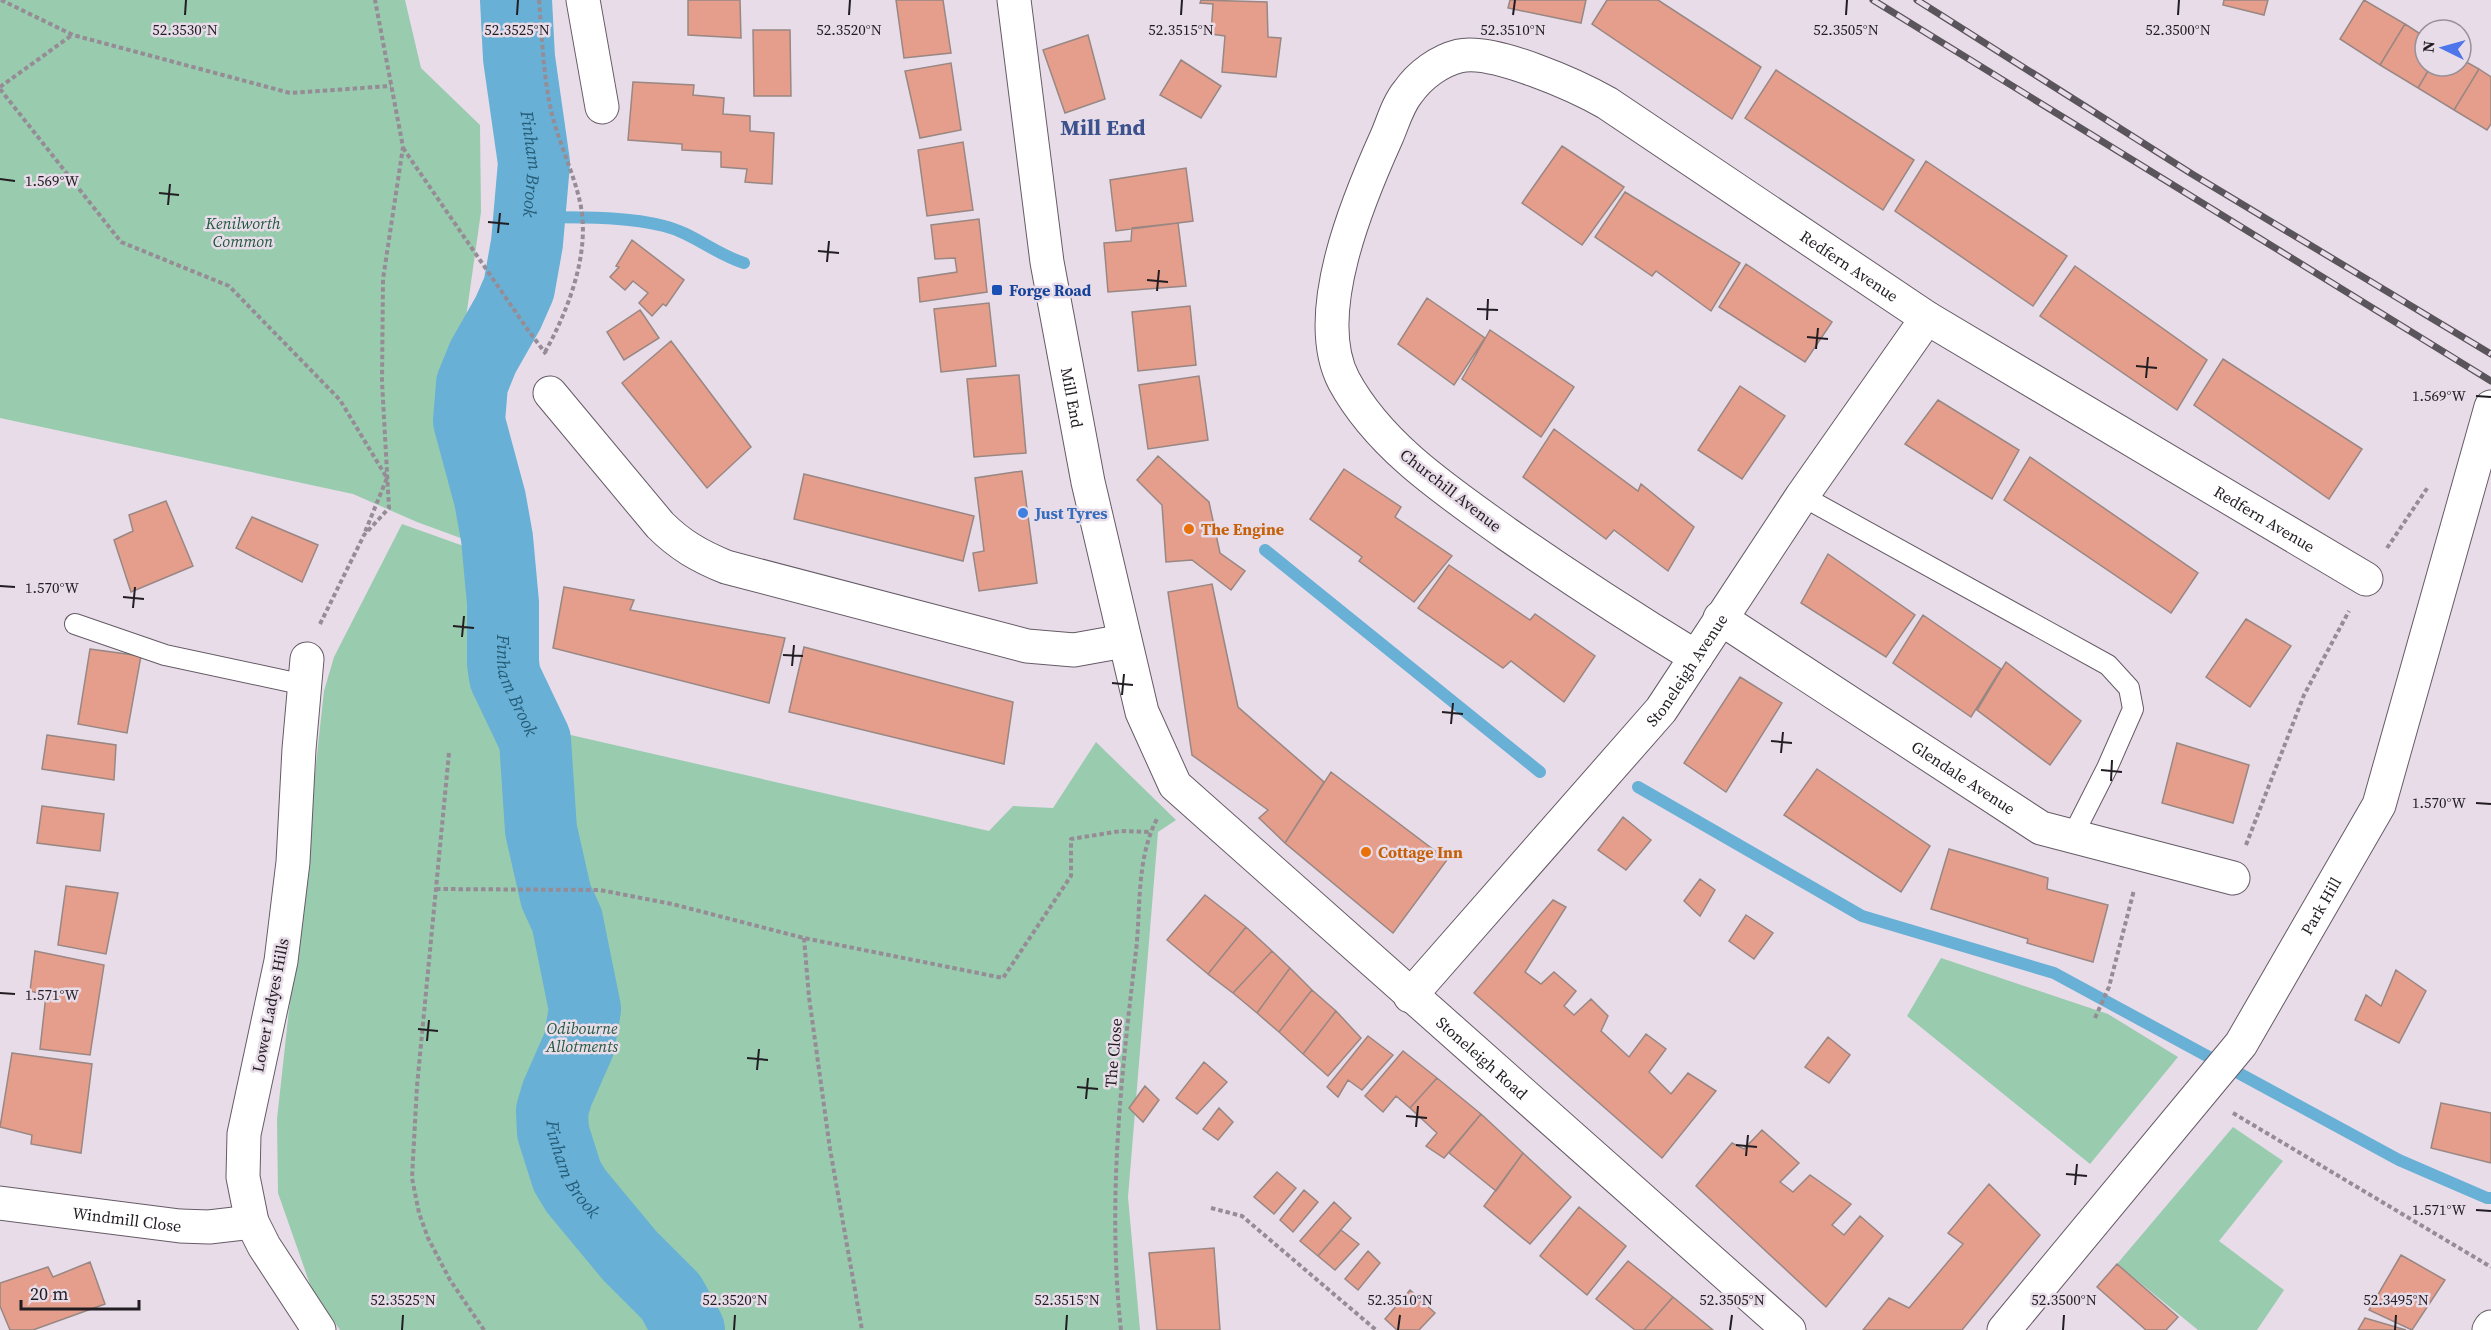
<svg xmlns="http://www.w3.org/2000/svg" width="2491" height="1330" font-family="'Source Serif 4',serif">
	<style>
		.green { fill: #99cbaf }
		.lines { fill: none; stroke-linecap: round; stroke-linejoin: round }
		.stream { stroke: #68b0d5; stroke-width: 12 }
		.river { stroke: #68b0d5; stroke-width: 72 }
		.building { fill: #e59d8c; stroke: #988783; stroke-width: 1.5 }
		.service-casing { stroke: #655b66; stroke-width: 22 }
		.minor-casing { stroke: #655b66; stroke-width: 35 }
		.tertiary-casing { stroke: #655b66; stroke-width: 35 }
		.path { stroke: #958c96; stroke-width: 4; stroke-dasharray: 4.5 3; stroke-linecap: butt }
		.service { stroke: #fff; stroke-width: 20 }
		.minor { stroke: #fff; stroke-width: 33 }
		.tertiary { stroke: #fff; stroke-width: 33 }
		.rail-casing { stroke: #5a545b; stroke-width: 7 }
		.rail { stroke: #e8dce9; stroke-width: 4.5; stroke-dasharray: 14; stroke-linecap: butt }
		.ticks { fill: none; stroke: #211d22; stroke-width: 2 }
		.transit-dot { fill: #1a4fb4; stroke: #e8dce9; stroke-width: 2 }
		.shop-dot { fill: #3f7fe0; stroke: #e8dce9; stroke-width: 2 }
		.food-dot { fill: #e8710a; stroke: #e8dce9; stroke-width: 2 }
		.labels { text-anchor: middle; stroke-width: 5; stroke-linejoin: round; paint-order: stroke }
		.park-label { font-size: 16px; font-style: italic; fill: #22583e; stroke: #e8dce9 }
		.street-label { font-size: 16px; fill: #211d22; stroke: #e8dce9 }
		.transit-label { font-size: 16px; font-weight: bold; fill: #164399; stroke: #e8dce9; text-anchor: start }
		.shop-label { font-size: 16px; font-weight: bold; fill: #366cbe; stroke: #e8dce9; text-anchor: start }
		.food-label { font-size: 16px; font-weight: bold; fill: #c56008; stroke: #e8dce9; text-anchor: start }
		.water-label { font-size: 18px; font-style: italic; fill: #255c77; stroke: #e8dce9 }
		.district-label { font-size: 22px; font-weight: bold; fill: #3b528c; stroke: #e8dce9 }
		.ticks-label { font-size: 15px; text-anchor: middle; fill: #211d22; stroke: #e8dce9; stroke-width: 5; stroke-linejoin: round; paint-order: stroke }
	</style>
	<rect width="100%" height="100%" fill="#e8dce9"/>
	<!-- green -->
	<path class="green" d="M0,0H405L421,68L480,125L481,212L453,409L485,547L417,522L353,494L0,418Z
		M402,524L486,554L492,615L487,672L496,711L536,727L989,831L1013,806L1053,808L1096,742L1176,820L1158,832L1128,1197L1140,1330H340L312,1290L278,1193L277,1119L324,691L334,657Z
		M1941,958L2108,1014L2178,1057L2090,1164L1907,1016Z
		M2233,1127L2283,1161L2219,1241L2284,1290L2257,1330H2198L2117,1264Z"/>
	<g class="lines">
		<!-- stream -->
		<path class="stream" d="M530,217C573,218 621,215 664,226C693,233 715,254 744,263
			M1265,550L1540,772
			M1638,787L1862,916L2054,973L2399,1160L2487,1198H2491"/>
		<!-- river -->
		<path class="river" id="s1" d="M516,0L519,58L534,163L527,243L519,288L508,313L483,357L472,384L469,421L490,499L497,538L503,603V663L505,677L535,740L541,830L556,896L567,920L585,1009L579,1044L557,1094L552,1111L553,1132L567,1176L576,1191L630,1256L671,1297L689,1330"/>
	</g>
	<!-- building -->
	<path class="building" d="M688,0H740L741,38L688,35Z
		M896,0H943L951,53L904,58Z
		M1201,0L1267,2L1268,37L1281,38L1276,77L1222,72L1225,36L1211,34L1213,4L1200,3Z
		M1510,0H1586L1581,23L1508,8Z
		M1607,0H1658L1761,67L1732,119L1592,24Z
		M2224,0H2268L2264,15L2223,5Z
		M2364,0L2405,24L2380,65L2340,39Z
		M2405,24L2425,37V66H2431L2418,88L2380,65Z
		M753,30H790L791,96H754Z
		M1088,35L1105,99L1065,113L1043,50Z
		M2461,59L2479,69L2454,110L2418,88L2431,66H2461Z
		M1181,60L1221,86L1201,118L1160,95Z
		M951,63L961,130L920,138L905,71Z
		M2479,69L2491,77V124L2487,130L2454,110Z
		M1776,70L1914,160L1883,210L1745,118Z
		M633,82L694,85L693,95L724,98L723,114L750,116V131L774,133L772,184L745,182L747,169L721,167V152L682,150V144L628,140Z
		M963,142L973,210L927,216L918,150Z
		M1562,146L1624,187L1582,245L1522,203Z
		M1926,161L2067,256L2033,306L1895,211Z
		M1186,168L1193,221L1116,231L1110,180Z
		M1625,192L1740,263L1711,311L1656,271L1652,276L1595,237Z
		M979,219L987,292L920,302L918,278L957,272L955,258L935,259L931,225Z
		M1178,223L1186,286L1108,292L1104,243L1131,241L1132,228Z
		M632,240L684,280L666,306L663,304L652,316L639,303L648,293L633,281L625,290L610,277L619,267L616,266Z
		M1746,264L1832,322L1805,362L1719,307Z
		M2075,266L2207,360L2177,410L2040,316Z
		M1427,298L1485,338L1454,385L1398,344Z
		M989,303L996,366L941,372L934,309Z
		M1190,306L1196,365L1138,371L1132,312Z
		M640,310L659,338L624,360L607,332Z
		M1490,330L1574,387L1541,437L1462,379Z
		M671,341L751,447L707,488L622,383Z
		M2223,359L2362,449L2329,499L2194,405Z
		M1019,375L1026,453L974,457L967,379Z
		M1199,376L1208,440L1148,449L1139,385Z
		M1740,386L1785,416L1742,479L1698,450Z
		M1938,400L2019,450L1992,499L1905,444Z
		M1554,429L1638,491L1641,484L1694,527L1668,571L1614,530L1606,539L1523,477Z
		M1158,456L1209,502L1220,553L1245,571L1231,590L1192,560L1166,562L1162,505L1137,480Z
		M2030,457L2198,573L2171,613L2004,500Z
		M1344,469L1401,507L1395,517L1452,556L1414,602L1359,561L1362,557L1310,519Z
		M1022,471L1037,583L979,591L973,553L984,551L975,478Z
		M804,474L974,516L963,561L794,519Z
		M166,501L193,566L131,592L114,540L133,531L129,515Z
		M252,517L318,545L302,582L236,548Z
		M1828,554L1915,615L1886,657L1801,603Z
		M1449,565L1530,620L1535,614L1595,656L1564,702L1511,661L1503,668L1418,608Z
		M1212,584L1238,707L1324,782L1285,843L1259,818L1268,810L1192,755L1168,592Z
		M564,587L634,600L630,610L785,638L769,703L553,648Z
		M1923,615L2001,669L1971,717L1893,663Z
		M2246,619L2291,646L2250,707L2206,677Z
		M804,647L1013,702L1004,764L789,712Z
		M90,649L141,656L127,733L78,724Z
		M2006,662L2081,721L2050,765L1977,710Z
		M1740,677L1782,703L1726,792L1684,763Z
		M47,735L116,745L114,780L42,769Z
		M2177,743L2249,765L2233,823L2162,803Z
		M1817,769L1930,846L1901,892L1784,815Z
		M1331,772L1447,860L1393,933L1285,843Z
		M42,806L104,814L100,851L37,843Z
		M1623,817L1651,840L1626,870L1598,850Z
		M1949,849L2048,878L2047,889L2108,905L2093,962L2027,943L2028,939L1931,909Z
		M1700,879L1715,890L1700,916L1684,901Z
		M66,886L118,893L106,954L58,945Z
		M1205,895L1246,927L1208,974L1167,940Z
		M1553,900L1566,907L1525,972L1541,984L1554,972L1576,991L1564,1006L1574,1015L1591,999L1608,1016L1601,1031L1629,1057L1646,1034L1666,1049L1649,1072L1671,1094L1688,1073L1716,1091L1662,1158L1474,993Z
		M1746,915L1773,933L1754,959L1729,941Z
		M1246,927L1272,951L1233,993L1208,974Z
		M35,951L104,965L90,1055L40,1049L46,995L30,991Z
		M1272,951L1290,968L1257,1013L1233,993Z
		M1290,968L1312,990L1279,1032L1257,1013Z
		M2396,970L2426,991L2399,1043L2355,1020L2366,995L2381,1006Z
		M1312,990L1336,1011L1303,1054L1279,1032Z
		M1336,1011L1361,1038L1328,1076L1303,1054Z
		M1368,1036L1393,1055L1362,1090L1348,1080L1338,1097L1327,1087Z
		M1828,1037L1850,1055L1829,1083L1805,1067Z
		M1403,1051L1437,1078L1410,1108L1396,1096L1383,1112L1365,1096Z
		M12,1053L92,1064L81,1153L31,1144L32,1135L0,1127Z
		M1204,1062L1227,1082L1197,1114L1176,1098Z
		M1437,1078L1481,1114L1444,1158L1426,1146L1437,1133L1410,1108Z
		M1145,1086L1159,1100L1143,1122L1129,1108Z
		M2441,1103L2491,1113V1163L2431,1148Z
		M1219,1108L1233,1122L1218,1140L1203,1129Z
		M1481,1114L1523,1153L1496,1191L1449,1153Z
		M1762,1130L1799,1163L1780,1182L1793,1192L1810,1175L1851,1204L1832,1225L1844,1235L1860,1216L1883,1236L1826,1307L1696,1186L1732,1143L1744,1149Z
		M1523,1153L1571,1197L1530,1244L1484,1206Z
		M1277,1172L1296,1188L1274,1214L1254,1197Z
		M1989,1184L2040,1235L1962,1330H1863L1889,1298L1909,1308L1963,1244L1948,1233Z
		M1304,1190L1318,1202L1293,1232L1280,1220Z
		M1334,1202L1351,1218L1318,1256L1300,1241Z
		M1579,1207L1626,1246L1587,1295L1540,1256Z
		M1341,1230L1359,1244L1335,1270L1318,1256Z
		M1214,1248L1220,1330H1157L1149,1253Z
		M1368,1251L1380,1263L1358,1290L1345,1279Z
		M2401,1255L2445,1280L2412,1330L2369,1310Z
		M1628,1261L1673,1297L1644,1330H1635L1596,1299Z
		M90,1262L105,1304L33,1330H10L0,1306V1283L48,1267L53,1277Z
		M2117,1264L2178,1317L2166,1330H2146L2097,1287Z
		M1410,1290L1435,1313L1419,1330H1397L1385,1319Z
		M1673,1297L1713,1330H1644Z
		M2365,1318L2406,1330H2358Z"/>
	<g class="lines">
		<!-- service casing -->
		<g class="service-casing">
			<path id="service" d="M1802,496L2108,665L2129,688L2133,709L2107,768L2072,837
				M75,624L165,655L305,685"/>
		</g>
		<!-- minor casing -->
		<g class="minor-casing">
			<g id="minor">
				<path d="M583,0L602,107"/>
				<path d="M550,393L660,525C680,545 699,556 726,567L1027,646L1074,650L1124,641"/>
				<path id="s2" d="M1720,618L2041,828L2233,878"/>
				<path id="s3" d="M1696,657C1632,618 1569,577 1507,534C1447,491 1380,447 1344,381C1309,315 1359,198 1387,136C1393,122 1398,104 1408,92C1420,75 1439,61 1459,56C1493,48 1577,86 1607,103L1927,318L2366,579"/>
				<path d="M307,659L299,749L293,862L281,961L244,1134L243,1177L252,1222L264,1246L319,1330"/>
				<path id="s4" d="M1410,996L1661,710L1802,496L1927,318"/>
				<path id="s5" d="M0,1203L180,1226L209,1227L252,1222"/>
				<path d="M2489,1330L2491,1327"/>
			</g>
		</g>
		<!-- tertiary casing -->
		<g class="tertiary-casing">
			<g id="tertiary">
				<path id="s6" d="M1014,0L1047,262L1088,482L1142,712L1175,785L1789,1330"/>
				<path id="s7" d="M2004,1330L2241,1044L2379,805L2491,407"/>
			</g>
		</g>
		<!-- path -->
		<path class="path" d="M1,0L73,35L290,93L391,86
			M539,0C542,36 543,74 551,110C558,141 573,171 580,202C591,251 569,309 545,352
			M0,87L72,35
			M0,89L121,242L229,286L340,400L387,478L365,532
			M403,148L528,330L546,354
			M2387,548L2428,487
			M320,624L364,535L389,508L382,382L383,279L403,147L375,0
			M449,753L417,1086L412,1178L419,1213L428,1238L450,1280L484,1330
			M2246,845L2304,695L2349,611
			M436,889L600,890L672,904L804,938L1003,978L1071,876V839L1121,831L1150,832
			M804,938L809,997L830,1149L862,1330
			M2095,1018L2109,987L2134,890
			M2233,1113L2491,1267
			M1211,1208L1242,1216L1376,1330
			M1121,1330C1107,1204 1121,1077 1136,951C1141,907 1136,857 1158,817"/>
		<!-- service -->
		<use href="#service" class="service"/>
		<!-- minor -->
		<use href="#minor" class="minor"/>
		<!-- tertiary -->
		<use href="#tertiary" class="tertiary"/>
		<!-- rail casing -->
		<g class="rail-casing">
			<path id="rail" d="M1873,0L2491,381
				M1917,0L2192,174L2491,354"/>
		</g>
		<!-- rail -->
		<use href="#rail" class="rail"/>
	</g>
	<!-- ticks -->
	<path class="ticks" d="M185,15L186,0M517,15L518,0M849,15L850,0M1181,15L1182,0M1513,15L1515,0M1846,15L1847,0M2178,15L2179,0M0,179L15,181M159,193L179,195M168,205L170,184M488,222L509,224M498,233L500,213M818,251L839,253M827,262L829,241M1147,280L1168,282M1157,291L1159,270M1477,309L1498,310M1487,320L1488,299M1807,337L1828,339M1816,349L1818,328M2136,366L2157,368M2146,378L2148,357M2476,396L2491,397M0,586L15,587M123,597L144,599M133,608L135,587M453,626L474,628M462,637L464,616M783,655L803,656M792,666L794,645M1112,683L1133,685M1122,695L1124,674M1442,712L1463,714M1451,724L1453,703M1771,741L1792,743M1781,753L1783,732M2101,770L2122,772M2111,781L2112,760M2476,803L2491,804M0,993L15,994M418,1029L438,1031M427,1041L429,1020M747,1058L768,1060M757,1070L759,1049M1077,1087L1098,1089M1086,1099L1088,1078M1406,1116L1427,1118M1416,1127L1418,1106M1736,1145L1757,1147M1746,1156L1748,1135M2066,1174L2087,1176M2075,1185L2077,1164M2476,1210L2491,1211M402,1330L403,1315M734,1330L735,1315M1066,1330L1067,1315M1398,1330L1400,1315M1730,1330L1732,1315M2063,1330L2064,1315M2395,1330L2396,1315"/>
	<!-- markers -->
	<rect class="transit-dot" x="991" y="284" width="12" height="12" rx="3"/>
	<circle class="shop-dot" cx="1023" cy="513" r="6"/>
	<g class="food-dot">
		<circle cx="1189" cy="529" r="6"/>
		<circle cx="1366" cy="852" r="6"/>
	</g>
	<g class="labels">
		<!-- park labels -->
		<g class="park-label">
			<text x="243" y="229">Kenilworth<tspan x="243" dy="18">Common</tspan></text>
			<text x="582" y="1034">Odibourne<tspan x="582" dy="18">Allotments</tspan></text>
		</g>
		<!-- street labels -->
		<g class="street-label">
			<text dy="6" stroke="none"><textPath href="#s3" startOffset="1269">Redfern Avenue</textPath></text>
			<text dy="6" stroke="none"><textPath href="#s6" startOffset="402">Mill End</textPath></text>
			<text transform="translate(1451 490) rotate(38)" y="6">Churchill Avenue</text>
			<text dy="6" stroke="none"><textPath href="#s3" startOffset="1755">Redfern Avenue</textPath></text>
			<text dy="6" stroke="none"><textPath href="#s4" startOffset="428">Stoneleigh Avenue</textPath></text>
			<text dy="6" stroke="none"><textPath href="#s2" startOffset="291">Glendale Avenue</textPath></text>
			<text dy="6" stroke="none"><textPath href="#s7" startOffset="531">Park Hill</textPath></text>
			<text transform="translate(270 1005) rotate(-79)" y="6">Lower Ladyes Hills</text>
			<text transform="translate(1113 1053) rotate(-85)" y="6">The Close</text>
			<text dy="6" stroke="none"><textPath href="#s6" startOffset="1215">Stoneleigh Road</textPath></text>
			<text dy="6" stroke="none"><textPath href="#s5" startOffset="128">Windmill Close</textPath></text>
		</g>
		<!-- transit labels -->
		<g class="transit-label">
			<text x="1009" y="296">Forge Road</text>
		</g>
		<!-- shop labels -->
		<g class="shop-label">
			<text x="1035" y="519">Just Tyres</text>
		</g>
		<!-- food labels -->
		<g class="food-label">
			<text x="1201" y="535">The Engine</text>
			<text x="1378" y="858">Cottage Inn</text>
		</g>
		<!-- water labels -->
		<g class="water-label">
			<text dy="6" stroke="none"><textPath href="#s1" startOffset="165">Finham Brook</textPath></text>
			<text dy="6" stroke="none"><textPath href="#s1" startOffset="705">Finham Brook</textPath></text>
			<text dy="6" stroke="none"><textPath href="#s1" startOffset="1210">Finham Brook</textPath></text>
		</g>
		<!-- district labels -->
		<g class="district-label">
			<text x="1103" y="135">Mill End</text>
		</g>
	</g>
	<g class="ticks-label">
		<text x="185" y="35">52.3530°N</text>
		<text x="517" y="35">52.3525°N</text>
		<text x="849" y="35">52.3520°N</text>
		<text x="1181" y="35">52.3515°N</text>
		<text x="1513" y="35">52.3510°N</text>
		<text x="1846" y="35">52.3505°N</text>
		<text x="2178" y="35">52.3500°N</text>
		<text x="52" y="186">1.569°W</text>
		<text x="2439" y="401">1.569°W</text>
		<text x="52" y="593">1.570°W</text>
		<text x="2439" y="808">1.570°W</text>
		<text x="52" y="1000">1.571°W</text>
		<text x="2439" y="1215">1.571°W</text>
		<text x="403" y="1305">52.3525°N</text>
		<text x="735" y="1305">52.3520°N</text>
		<text x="1067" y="1305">52.3515°N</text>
		<text x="1400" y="1305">52.3510°N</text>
		<text x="1732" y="1305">52.3505°N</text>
		<text x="2064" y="1305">52.3500°N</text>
		<text x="2396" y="1305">52.3495°N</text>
	</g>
	<!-- north arrow -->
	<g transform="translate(2443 48) rotate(275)"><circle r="28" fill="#e8dce9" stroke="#989099" stroke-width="1.5"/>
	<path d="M0-4.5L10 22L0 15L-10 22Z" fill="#4c76e9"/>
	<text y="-9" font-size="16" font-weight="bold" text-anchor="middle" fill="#211d22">N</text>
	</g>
	<!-- scale -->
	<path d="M21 1300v9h118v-9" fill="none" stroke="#211d22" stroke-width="3"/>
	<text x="30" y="1300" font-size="18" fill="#211d22" stroke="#e8dce9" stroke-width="4.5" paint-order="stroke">20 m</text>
</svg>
